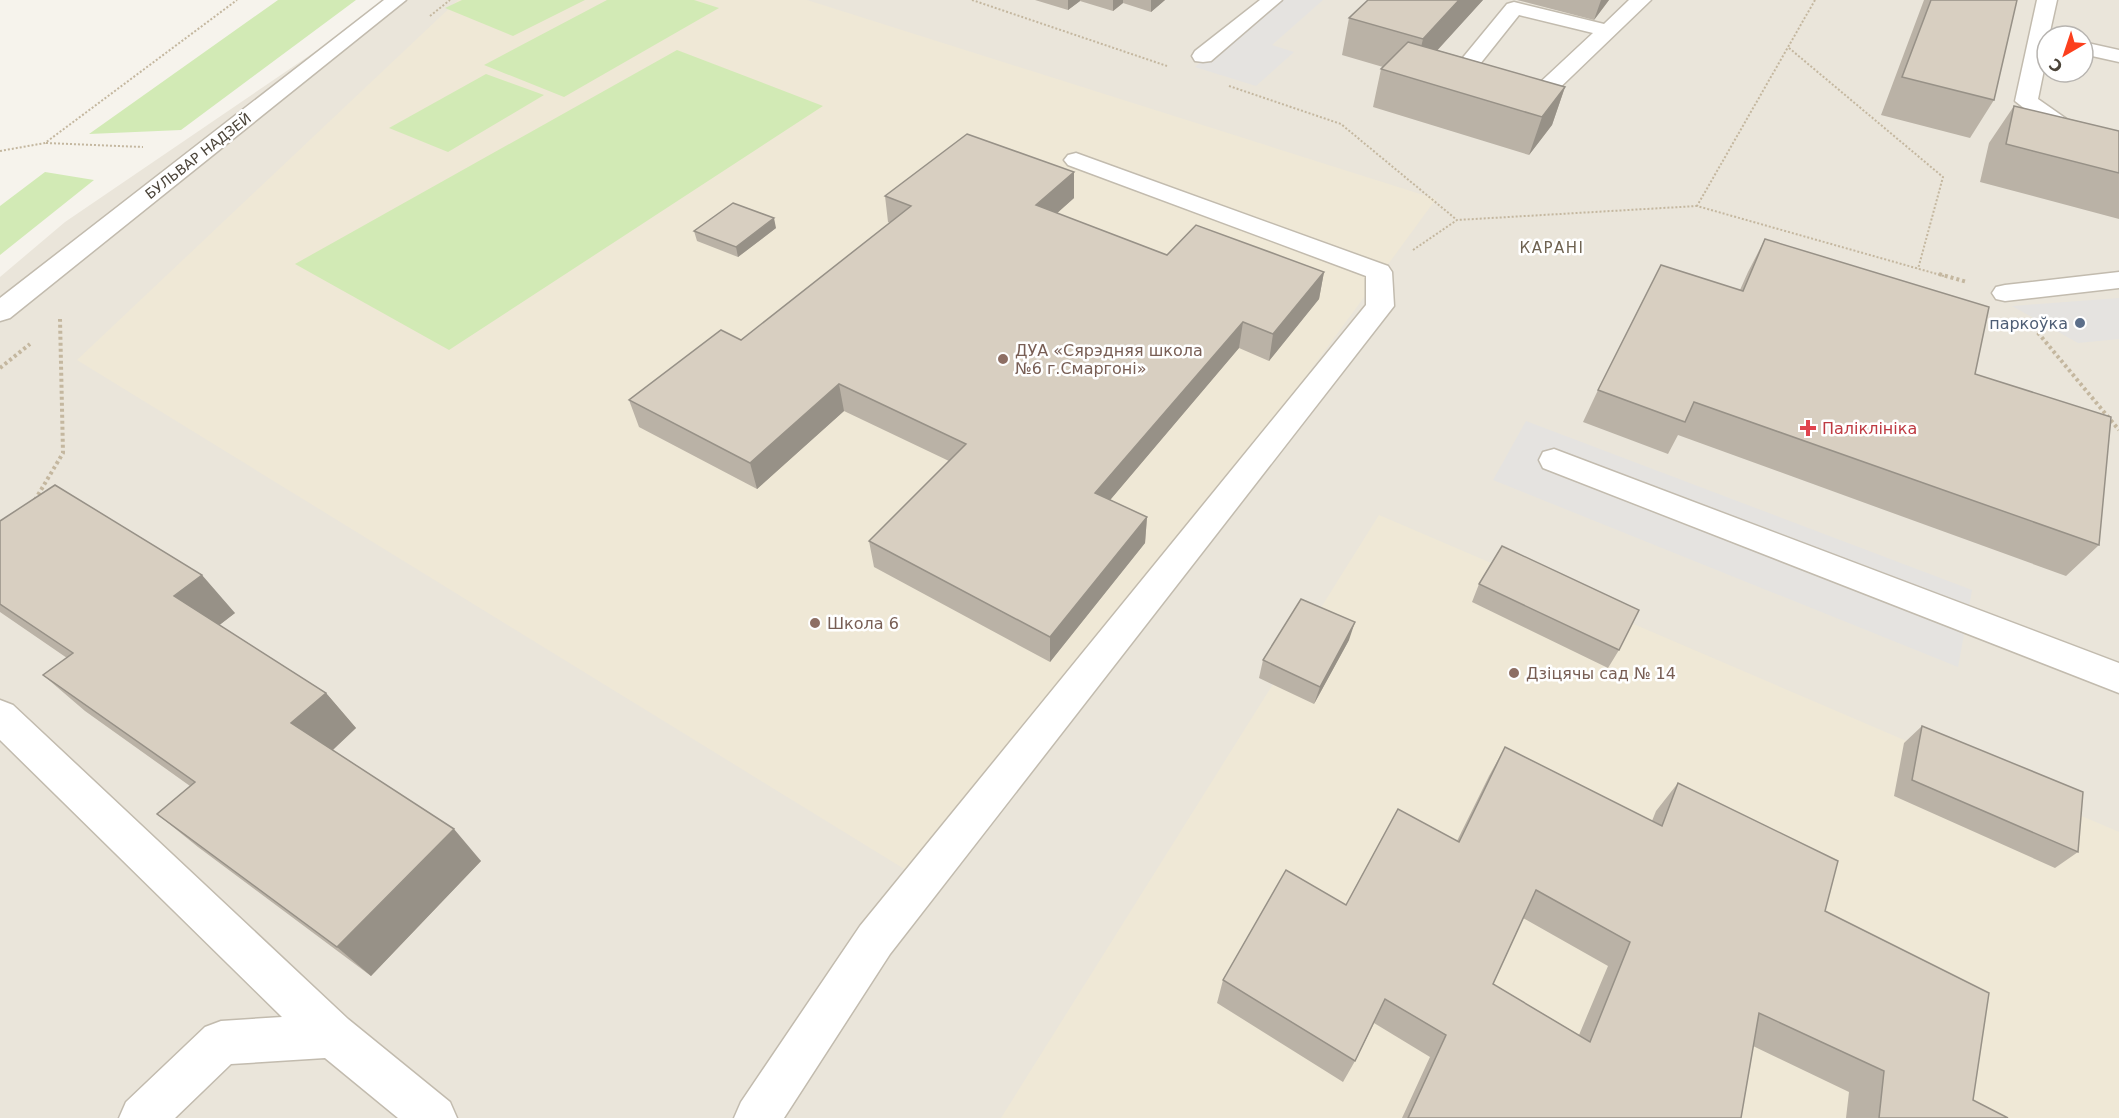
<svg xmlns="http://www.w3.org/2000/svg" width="2119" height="1118" font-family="'DejaVu Sans',sans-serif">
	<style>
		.residential { fill: #eae5da; fill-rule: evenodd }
		.education { fill: #efe8d6 }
		.green { fill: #d2eab5 }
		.parking { fill: #e5e3e0 }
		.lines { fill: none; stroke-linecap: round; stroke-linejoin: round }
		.minor-casing { stroke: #c2bbae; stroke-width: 3 }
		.path-far1 { stroke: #c4b79f; stroke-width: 2; stroke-dasharray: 2 2; stroke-linecap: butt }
		.path { stroke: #c4b79f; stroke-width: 4; stroke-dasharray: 3 3; stroke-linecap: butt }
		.minor { fill: #fff; fill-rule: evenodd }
		.wall { fill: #bab2a6; fill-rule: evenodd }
		.shaded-wall { fill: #979187 }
		.building { fill: #d8cfc1; stroke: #979187; stroke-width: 1.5; fill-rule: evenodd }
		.service-dot { fill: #5c6f8a; stroke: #fff; stroke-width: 2 }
		.education-dot { fill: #8d6e63; stroke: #fff; stroke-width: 2 }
		.health-dot { fill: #e0444e; stroke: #fff; stroke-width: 2 }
		.labels { text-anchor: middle; stroke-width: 5; stroke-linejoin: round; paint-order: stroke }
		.far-street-label { font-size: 14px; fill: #4b4439; stroke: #fff }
		.far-neighbourhood-label { font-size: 15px; letter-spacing: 1.5px; fill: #6e6250; stroke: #fff }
		.service-label { font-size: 16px; fill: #4e5e75; stroke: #fff; text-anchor: end }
		.education-label { font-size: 16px; fill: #785e54; stroke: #fff; text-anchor: start }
		.health-label { font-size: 16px; fill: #be3a42; stroke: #fff; text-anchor: start }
	</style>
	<rect width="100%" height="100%" fill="#f6f3ec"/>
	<!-- residential -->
	<path class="residential" d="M391,0H2119V1118H0V277L65,222ZM2047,36H2083V72H2047Z"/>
	<!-- education -->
	<path class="education" d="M458,0H807L1436,199L932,886L77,360Z
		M1379,515L2119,832V1118H1001Z"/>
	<!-- green -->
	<path class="green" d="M278,0H356L181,130L89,134Z
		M462,0H585L513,36L445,8Z
		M607,0H694L719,8L564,97L484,65Z
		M677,50L823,106L449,350L295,264Z
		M486,74L544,95L448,152L389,128Z
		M45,172L94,180L0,255V206Z"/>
	<!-- parking -->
	<path class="parking" d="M1275,0H1323L1272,45L1294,52L1256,86L1195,67Z
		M2119,298V339L2078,343L2012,306Z
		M1526,421L1972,590L1958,667L1493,480Z"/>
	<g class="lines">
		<!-- minor casing -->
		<g class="minor-casing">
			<path id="minor" d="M384,0H406L10,318L0,321V298Z
				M1260,0H1282L1211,61L1203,62L1195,61L1192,56L1195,51Z
				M1629,0H1651L1546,101L1538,103L1530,101L1454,77L1451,72L1507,4L1514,2L1604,24ZM1519,15L1593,33L1534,88L1476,69Z
				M2037,0H2057L2049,36H2047V55L2038,99L2068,120L2119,133V147L2052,130L2015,101Z
				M2083,42L2119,50V62L2083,54Z
				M1076,153L1388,266L1392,272L1394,306L890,954L784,1118H734L741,1102L860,926L1366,305V276L1068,165L1064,160L1068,155Z
				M2119,272V288L2005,301L1996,299L1992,293L1996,287L2005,285Z
				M1554,449L2119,663V693L1543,468L1539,460L1543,452Z
				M0,700L13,705L348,1019L450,1102L457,1118H398L325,1058L231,1064L175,1118H119L126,1102L205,1027L221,1021L282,1017L0,740Z"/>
		</g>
		<!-- path-far1 -->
		<path class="path-far1" d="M972,0L1167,66
			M1815,0L1697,206L1944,276
			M430,16L450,0
			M1789,48L1943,177L1918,269
			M1229,86L1341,124L1457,220
			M46,143L143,147
			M0,151L45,143L237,0
			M1413,250L1457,220L1697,206"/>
		<!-- path -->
		<path class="path" d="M1939,274L1967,282
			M2034,328L2119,430
			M0,368L30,344
			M35,500L63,453L60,319"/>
		<!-- minor -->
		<use href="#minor" class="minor"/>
	</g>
	<!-- wall -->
	<path class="wall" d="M1035,0H1165L1151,12L1123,3L1113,11L1080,1L1068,10Z
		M1483,0L1437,50L1565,87L1552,125L1529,155L1373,107L1381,69L1383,67L1342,55L1349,18Z
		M1517,0H1609L1594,20Z
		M1924,0H2017L1994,100L1970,138L1881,115Z
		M2014,106L2119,131V219L1980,182L1989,143Z
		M1074,172V198L1057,213L1167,255L1324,272L1319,299L1269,361L1239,348L1110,500L1147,517L1145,543L1050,662L874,567L869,541L949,461L844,411L757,489L639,427L629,400L741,340L890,223L888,222L885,196Z
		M776,228L738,257L697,241L694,231Z
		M1765,239L2099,545L2066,576L1678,435L1668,454L1583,422L1598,390L1740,290L1748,272Z
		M0,521L235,613L219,625L326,693L356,728L333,750L481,861L371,976L198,847L157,814L190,786L85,711L43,675L67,658L0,612Z
		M1479,584L1619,650L1608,668L1472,602Z
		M1349,640L1314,704L1259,678L1263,660Z
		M1922,726L2078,852L2055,868L1894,796L1904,743Z
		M1505,747L1652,821L1656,811L1678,783L1825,911L1973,1100L2008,1118H1846L1849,1092L1753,1046L1741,1118H1402L1430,1057L1374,1023L1355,1061L1343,1082L1217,1003L1223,980L1346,905L1457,841L1489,776ZM1523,918L1608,966L1579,1035L1493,984Z"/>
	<!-- shaded-wall -->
	<path class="shaded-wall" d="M1068,0H1080V1L1068,10Z
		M1113,0H1123V3L1113,11Z
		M1151,0H1165L1151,12Z
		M1459,0H1483L1414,76L1423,39Z
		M1601,0H1609L1594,20Z
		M1565,87L1552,125L1529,155L1542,117Z
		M1074,172V198L1036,232V205Z
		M774,218L776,228L738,257L736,247Z
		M1324,272L1319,299L1269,361L1273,334Z
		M1243,322L1239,348L1094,519L1095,493Z
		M839,384L844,411L757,489L750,463Z
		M1147,517L1145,543L1050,662V637Z
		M202,575L235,613L208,634L174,596Z
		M1355,622L1349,640L1314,704L1320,687Z
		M326,693L356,728L324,758L291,723Z
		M454,829L481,861L371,976L337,947Z"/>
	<!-- building -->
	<path class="building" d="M1368,0H1459L1423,39L1349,18Z
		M1931,0H2017L1994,100L1902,77Z
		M1408,42L1565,87L1542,117L1381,69Z
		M2014,106L2119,131V173L2006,144Z
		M967,134L1074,172L1036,205L1167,255L1196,225L1324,272L1273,334L1243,322L1095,493L1147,517L1050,637L869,541L966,444L839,384L750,463L629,400L721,330L741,340L911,206L885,196Z
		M733,203L774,218L736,247L694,231Z
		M1765,239L1989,307L1975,374L2111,417L2099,545L1694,402L1685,422L1598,390L1661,265L1743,291Z
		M55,485L202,575L174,596L326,693L291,723L454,829L337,947L157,814L195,782L43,675L73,653L0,604V521Z
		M1502,546L1639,610L1619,650L1479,584Z
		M1301,599L1355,622L1320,687L1263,660Z
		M1922,726L2083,792L2078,852L1912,780Z
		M1505,747L1662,826L1678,783L1838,861L1825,911L1989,993L1973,1100L2008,1118H1879L1884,1071L1759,1013L1741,1118H1408L1446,1035L1385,999L1355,1061L1223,980L1286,870L1346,905L1398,809L1459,842ZM1536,890L1630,942L1590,1042L1493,984Z"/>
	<!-- markers -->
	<circle class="service-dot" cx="2080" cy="323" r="6"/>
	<g class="education-dot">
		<circle cx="1003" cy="359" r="6"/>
		<circle cx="815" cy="623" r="6"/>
		<circle cx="1514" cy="673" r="6"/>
	</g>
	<path class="health-dot" d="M1805 419h6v6h6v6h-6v6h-6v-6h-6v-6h6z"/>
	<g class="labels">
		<!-- far-street labels -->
		<g class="far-street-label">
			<text transform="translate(198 156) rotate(-38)" y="5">БУЛЬВАР НАДЗЕЙ</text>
		</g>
		<!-- far-neighbourhood labels -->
		<g class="far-neighbourhood-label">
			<text x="1552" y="253">КАРАНІ</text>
		</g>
		<!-- service labels -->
		<g class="service-label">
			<text x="2068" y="329">паркоўка</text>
		</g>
		<!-- education labels -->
		<g class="education-label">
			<text x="1015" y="356">ДУА «Сярэдняя школа<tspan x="1015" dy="18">№6 г.Смаргоні»</tspan></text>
			<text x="827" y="629">Школа 6</text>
			<text x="1526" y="679">Дзіцячы сад № 14</text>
		</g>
		<!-- health labels -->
		<g class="health-label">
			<text x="1822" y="434">Паліклініка</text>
		</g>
	</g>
	<!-- north arrow -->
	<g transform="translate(2065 54) rotate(219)"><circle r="28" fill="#ffffff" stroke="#b7b4b0" stroke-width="1.5"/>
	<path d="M0-4.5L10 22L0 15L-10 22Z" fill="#fc3f1d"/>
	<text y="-9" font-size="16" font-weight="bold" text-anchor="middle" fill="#4b4439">С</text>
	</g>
</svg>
